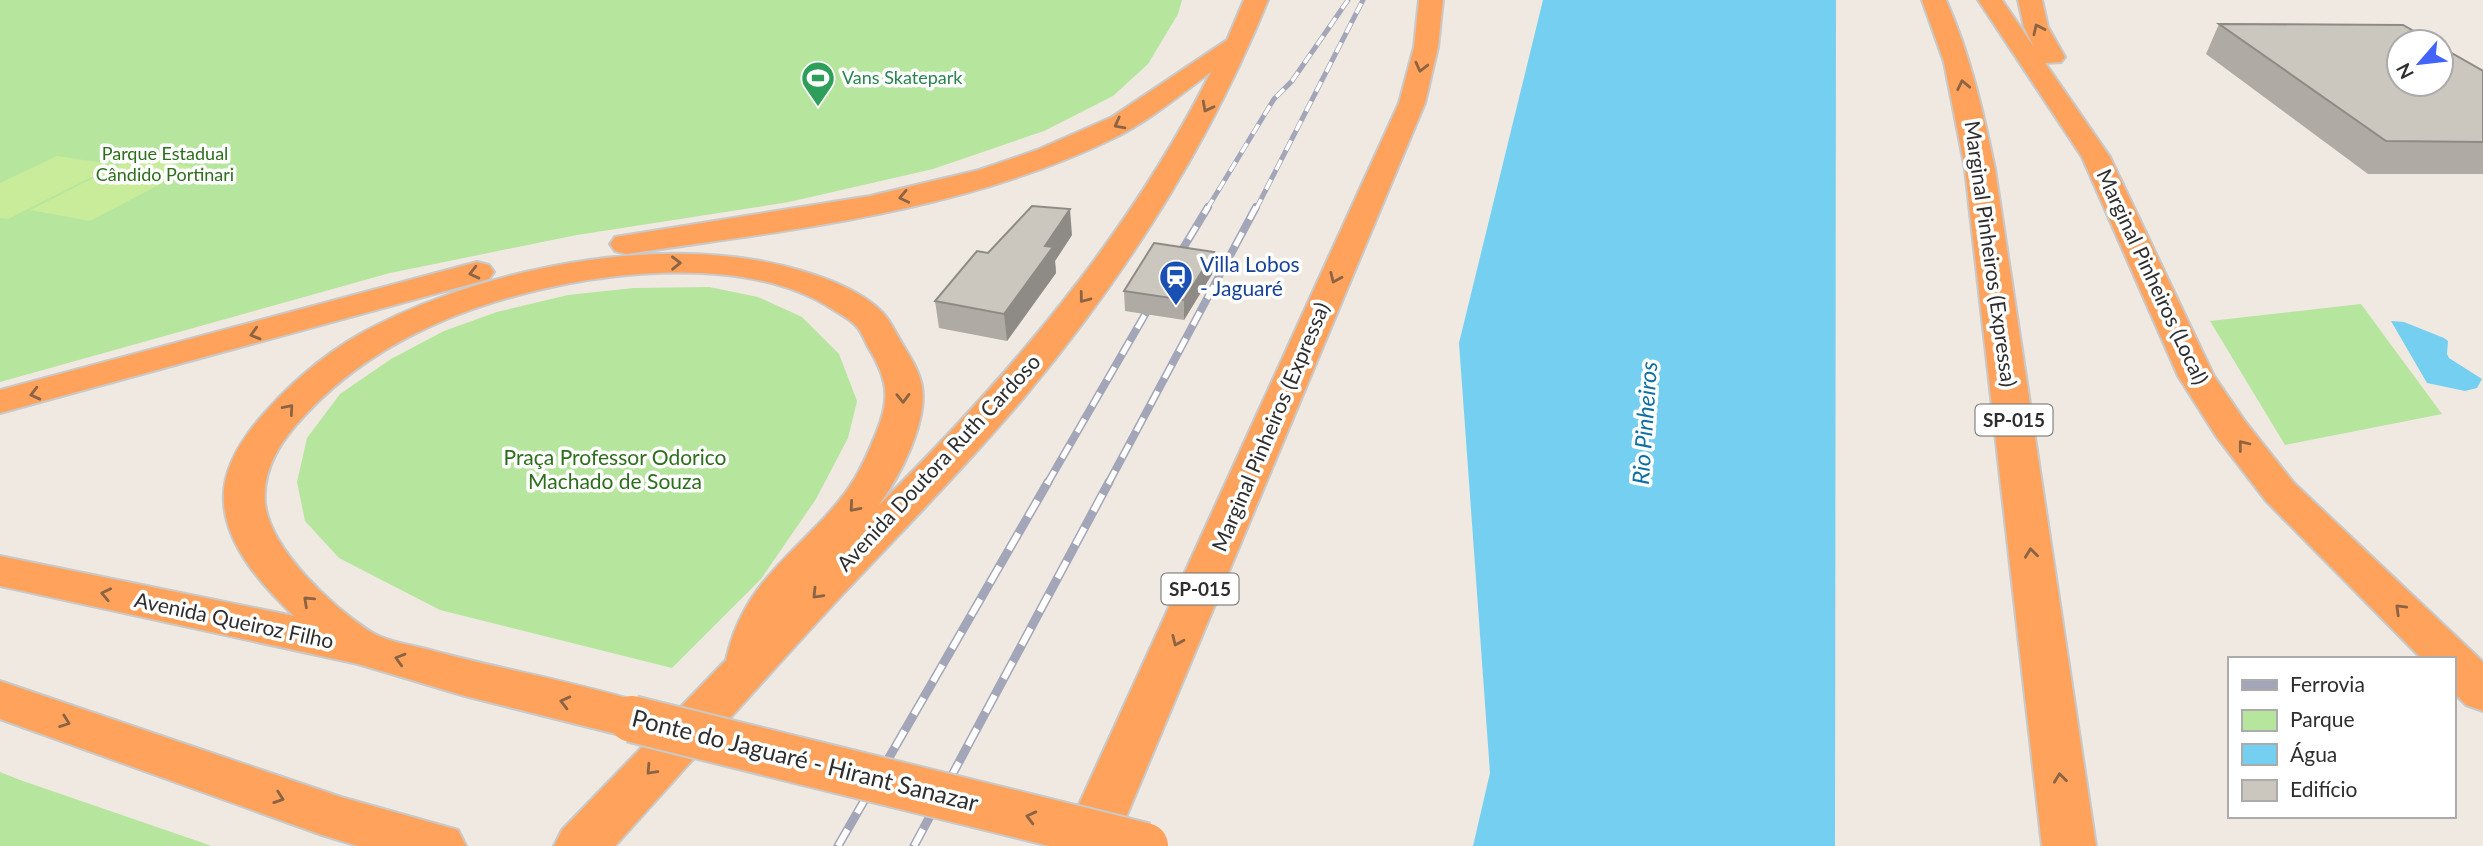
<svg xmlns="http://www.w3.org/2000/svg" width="2483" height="846" font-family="Lato,sans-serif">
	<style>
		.green { fill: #b6e59e }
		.pitch { fill: #c9ec9a }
		.water { fill: #75cff0 }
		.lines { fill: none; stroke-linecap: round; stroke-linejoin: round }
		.highway-casing { stroke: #c9c9c9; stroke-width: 4 }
		.highway { fill: #ffa35c; fill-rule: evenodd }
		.rail-far2-casing { stroke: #a3a6b8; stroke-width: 5 }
		.rail-far1-casing { stroke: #a3a6b8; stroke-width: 8 }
		.rail-casing { stroke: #a3a6b8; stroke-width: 9 }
		.rail-far2 { stroke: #fff; stroke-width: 3.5; stroke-dasharray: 11; stroke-linecap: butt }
		.rail-far1 { stroke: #fff; stroke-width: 5; stroke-dasharray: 15; stroke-linecap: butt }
		.rail { stroke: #fff; stroke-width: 6; stroke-dasharray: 19; stroke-linecap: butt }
		.highway-bridge-casing { stroke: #c9c9c9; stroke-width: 50; stroke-linecap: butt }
		.highway-bridge { stroke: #ffa35c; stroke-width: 46 }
		.wall { fill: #afaba4 }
		.shaded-wall { fill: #8e8b86 }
		.building { fill: #cbc7bf; stroke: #8e8b86; stroke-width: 2 }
		.oneway { stroke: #8c6343 }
		.labels { text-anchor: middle; stroke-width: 7; stroke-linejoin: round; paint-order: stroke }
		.far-leisure-label { font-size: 18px; fill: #27864d; stroke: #fff; text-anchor: start }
		.far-park-label { font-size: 18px; fill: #2c6e1b; stroke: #fff }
		.shield { fill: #fff; stroke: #6d6d6d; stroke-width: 2 }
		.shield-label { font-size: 19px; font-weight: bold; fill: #2e2e2e }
		.street-label { font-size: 21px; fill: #2e2e2e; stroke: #fff }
		.transit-label { font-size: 21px; fill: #164399; stroke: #fff; text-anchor: start }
		.park-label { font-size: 21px; fill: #2c6e1b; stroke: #fff }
		.water-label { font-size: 23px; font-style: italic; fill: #0d6fa3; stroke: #fff }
		.near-street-label { font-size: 24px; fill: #2e2e2e; stroke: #fff }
	</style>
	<rect width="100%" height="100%" fill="#efe9e1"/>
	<!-- green -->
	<path class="green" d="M0,0H1182L1178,14L1148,64L1113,96L1044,131L933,169L789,202L577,235L390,273L0,382Z
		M709,287L758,297L802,317L839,354L857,401L848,438L816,499L761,579L672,668L440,610L339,558L305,521L297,482L307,438L340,394L391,359L444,331L497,312L568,295L634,288Z
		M2361,304L2442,414L2285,445L2210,321Z
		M0,772L20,780L212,846H0Z"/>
	<!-- pitch -->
	<path class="pitch" d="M57,156L116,165L8,219L0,218V183Z
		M135,157L193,167L90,221L30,210Z"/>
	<!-- water -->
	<path class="water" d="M1543,0H1836L1835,846H1473L1490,773L1459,343Z
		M2391,321L2404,322L2444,338L2448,341L2447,354L2449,358L2482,379L2477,388L2465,391L2427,383Z"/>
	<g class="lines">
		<!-- highway casing -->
		<g class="highway-casing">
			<path id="highway" d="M1244,0H1268C1209,145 1126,275 1026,395C968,464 905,528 843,594C766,677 691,762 615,846H554L562,830L726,660C732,633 742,611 758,589C787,550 830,520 855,478C863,465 869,450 875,436C882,419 888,401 884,383C881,370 875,358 868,347C865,341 862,333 857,327C851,320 840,314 832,309C734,245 550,276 447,319C394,341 346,371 306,414C283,438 262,467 265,503C270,550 333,607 371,632C387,642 412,645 430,650C503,670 578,682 649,705L657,719L649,733L632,738L465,696L358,664L0,586V556L294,616C264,587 227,548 224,503C221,467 245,434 268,409C298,376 335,346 375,326C494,265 673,231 802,271C829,279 861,291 882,312C891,321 896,334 903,345C911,358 919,371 922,386C928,422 900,477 878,506C1008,377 1128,237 1211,72C1180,95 1149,121 1114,138C963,212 790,230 626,254L615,251L610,244L615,237L870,196L979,170L1037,150L1112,117L1227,40Z
				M1419,0H1443L1438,47L1425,103L1114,846H1060L1399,103L1414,47Z
				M1922,0H1946C1970,54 1983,111 1995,169L2096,846H2042L1965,169L1944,62Z
				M1978,0H2002L2034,47L2024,27L2018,0H2042L2048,27L2065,57L2061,62L2045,63L2110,157L2214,376L2244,420L2294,483L2483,662V711L2466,705L2453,692V659H2422L2266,501L2216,436L2178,376L2082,157Z
				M477,262L489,265L494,272L489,279L0,413V390Z
				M0,681L341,797L458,830L466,846H358L322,835L0,719Z"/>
		</g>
		<!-- highway -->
		<use href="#highway" class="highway"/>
		<!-- rail-far2 casing -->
		<g class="rail-far2-casing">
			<path id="rail-far2" d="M1207,209L1274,99L1292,81L1348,0
				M1256,209L1363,0"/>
		</g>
		<!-- rail-far1 casing -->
		<g class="rail-far1-casing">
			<path id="rail-far1" d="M1173,265L1208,207
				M1047,484L1154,299
				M1108,484L1256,207"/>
		</g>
		<!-- rail casing -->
		<g class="rail-casing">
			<path id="rail" d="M838,846L1048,482
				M914,846L1109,482"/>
		</g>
		<!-- rail-far2 -->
		<use href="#rail-far2" class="rail-far2"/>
		<!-- rail-far1 -->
		<use href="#rail-far1" class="rail-far1"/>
		<!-- rail -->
		<use href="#rail" class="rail"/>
		<!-- highway-bridge casing -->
		<g class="highway-bridge-casing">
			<path id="highway-bridge" d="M632,719L1145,846"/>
		</g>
		<!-- highway-bridge -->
		<use href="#highway-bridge" class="highway-bridge"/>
	</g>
	<!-- wall -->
	<path class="wall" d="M2219,24L2483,71V174H2368L2206,54Z
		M1072,235L1055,261L1056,273L1007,341L939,328L935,301Z
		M1214,252V271L1184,320L1125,311L1124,291Z"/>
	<!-- shaded-wall -->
	<path class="shaded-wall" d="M1070,209L1072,235L1055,261L1056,273L1007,341L1004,314L1045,246Z
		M1214,252V271L1184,320V300Z"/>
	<!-- building -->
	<path class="building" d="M2219,24L2403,25L2433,42H2399V84H2441V47L2483,71V142L2386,141Z
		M1032,206L1070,209L1045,246L1053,247L1004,314L935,301L977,251L988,253Z
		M1154,243L1214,252L1184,300L1124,291Z"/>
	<!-- one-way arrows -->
	<defs><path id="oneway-chevron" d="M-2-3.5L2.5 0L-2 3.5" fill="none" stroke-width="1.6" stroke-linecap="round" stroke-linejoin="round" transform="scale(1.75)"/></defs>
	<g class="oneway">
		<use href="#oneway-chevron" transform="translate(2038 29) rotate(-115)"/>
		<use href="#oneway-chevron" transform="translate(1421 67) rotate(104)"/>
		<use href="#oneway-chevron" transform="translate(1963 85) rotate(-102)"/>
		<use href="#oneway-chevron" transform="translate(1207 107) rotate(118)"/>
		<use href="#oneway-chevron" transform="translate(1119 124) rotate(152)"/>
		<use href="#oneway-chevron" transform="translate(904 197) rotate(168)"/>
		<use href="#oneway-chevron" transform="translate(676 263) rotate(-1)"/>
		<use href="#oneway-chevron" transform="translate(474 273) rotate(166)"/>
		<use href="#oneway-chevron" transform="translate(1335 278) rotate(114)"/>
		<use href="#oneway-chevron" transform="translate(1084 298) rotate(127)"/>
		<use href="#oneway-chevron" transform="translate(255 334) rotate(164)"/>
		<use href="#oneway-chevron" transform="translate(35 394) rotate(166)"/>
		<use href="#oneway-chevron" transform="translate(903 398) rotate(89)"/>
		<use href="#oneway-chevron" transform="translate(289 409) rotate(-49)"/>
		<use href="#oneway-chevron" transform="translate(2243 445) rotate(-128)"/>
		<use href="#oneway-chevron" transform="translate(854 507) rotate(131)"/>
		<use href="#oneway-chevron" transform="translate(2031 553) rotate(-97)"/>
		<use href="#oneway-chevron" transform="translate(106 594) rotate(-168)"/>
		<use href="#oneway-chevron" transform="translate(817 594) rotate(134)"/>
		<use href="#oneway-chevron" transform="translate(308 601) rotate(-137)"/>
		<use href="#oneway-chevron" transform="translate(2400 609) rotate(-136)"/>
		<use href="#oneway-chevron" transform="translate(1177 641) rotate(114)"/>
		<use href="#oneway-chevron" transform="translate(400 659) rotate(-164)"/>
		<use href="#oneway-chevron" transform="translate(565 702) rotate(-166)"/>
		<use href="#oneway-chevron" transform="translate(65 722) rotate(20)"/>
		<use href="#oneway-chevron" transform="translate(651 770) rotate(133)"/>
		<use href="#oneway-chevron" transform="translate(2060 778) rotate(-97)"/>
		<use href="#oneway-chevron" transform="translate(279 798) rotate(19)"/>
		<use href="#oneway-chevron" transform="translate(1031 817) rotate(-166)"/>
	</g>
	<!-- icons -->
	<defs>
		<g id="stadium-pin" transform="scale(1.75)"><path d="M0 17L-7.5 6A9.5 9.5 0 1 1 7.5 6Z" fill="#2e9e5b" stroke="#fff"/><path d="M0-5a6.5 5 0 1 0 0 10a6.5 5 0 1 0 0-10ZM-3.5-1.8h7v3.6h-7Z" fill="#fff"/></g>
		<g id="station-pin" transform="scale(1.75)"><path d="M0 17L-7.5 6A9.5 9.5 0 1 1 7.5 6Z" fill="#1a4fb4" stroke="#fff"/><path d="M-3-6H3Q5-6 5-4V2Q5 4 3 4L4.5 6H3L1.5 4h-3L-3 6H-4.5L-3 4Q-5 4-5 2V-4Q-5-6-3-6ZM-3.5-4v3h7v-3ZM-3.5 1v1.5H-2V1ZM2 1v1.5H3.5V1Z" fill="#fff"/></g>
	</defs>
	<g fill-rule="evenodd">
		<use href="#stadium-pin" x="818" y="78"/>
		<use href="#station-pin" x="1176" y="277"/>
	</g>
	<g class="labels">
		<!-- far-leisure labels -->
		<g class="far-leisure-label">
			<text x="842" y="84">Vans Skatepark</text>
		</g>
		<!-- far-park labels -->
		<g class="far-park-label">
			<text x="165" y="160">Parque Estadual<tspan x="165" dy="21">Cândido Portinari</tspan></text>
		</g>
		<!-- shield labels -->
		<g class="shield">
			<rect x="1975.5" y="404.5" width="77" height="31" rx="5"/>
			<rect x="1161.5" y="573.5" width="77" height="31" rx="5"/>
		</g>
		<g class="shield-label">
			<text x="2014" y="427">SP-015</text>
			<text x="1200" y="596">SP-015</text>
		</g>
		<!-- street labels -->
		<g class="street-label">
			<text transform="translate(1990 254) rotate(82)" y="7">Marginal Pinheiros (Expressa)</text>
			<text transform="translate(2152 277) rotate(65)" y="7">Marginal Pinheiros (Local)</text>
			<text transform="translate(1271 427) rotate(-67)" y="7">Marginal Pinheiros (Expressa)</text>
			<text transform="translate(939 463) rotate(-47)" y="7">Avenida Doutora Ruth Cardoso</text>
			<text transform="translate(234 621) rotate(12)" y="7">Avenida Queiroz Filho</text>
		</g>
		<!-- transit labels -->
		<g class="transit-label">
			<text x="1200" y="272">Villa Lobos<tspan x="1200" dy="24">- Jaguaré</tspan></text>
		</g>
		<!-- park labels -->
		<g class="park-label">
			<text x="615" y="465">Praça Professor Odorico<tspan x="615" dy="24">Machado de Souza</tspan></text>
		</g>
		<!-- water labels -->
		<g class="water-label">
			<text transform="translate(1645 423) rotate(-86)" y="8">Rio Pinheiros</text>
		</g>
		<!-- near-street labels -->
		<g class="near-street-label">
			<text transform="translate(805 761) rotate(14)" y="8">Ponte do Jaguaré - Hirant Sanazar</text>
		</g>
	</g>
	<!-- legend -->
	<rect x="2228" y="657" width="228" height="161" fill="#ffffff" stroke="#ababab" stroke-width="2"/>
	<rect x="2242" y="680" width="35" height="10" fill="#a3a6b8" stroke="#ababab" stroke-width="2"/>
	<text x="2290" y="692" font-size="21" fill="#2e2e2e">Ferrovia</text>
	<rect x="2242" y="710" width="35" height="21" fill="#b6e59e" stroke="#ababab" stroke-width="2"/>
	<text x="2290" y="727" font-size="21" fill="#2e2e2e">Parque</text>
	<rect x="2242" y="744" width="35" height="21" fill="#75cff0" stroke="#ababab" stroke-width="2"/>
	<text x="2290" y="762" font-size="21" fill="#2e2e2e">Água</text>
	<rect x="2242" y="780" width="35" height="21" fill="#cbc7bf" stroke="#ababab" stroke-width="2"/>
	<text x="2290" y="797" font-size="21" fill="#2e2e2e">Edifício</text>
	<!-- north arrow -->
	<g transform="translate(2420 63) rotate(242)"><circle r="33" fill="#ffffff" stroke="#ababab" stroke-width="2"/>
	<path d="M0-5L12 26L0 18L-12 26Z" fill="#4264fb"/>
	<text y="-10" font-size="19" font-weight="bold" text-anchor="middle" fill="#2e2e2e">N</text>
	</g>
</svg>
